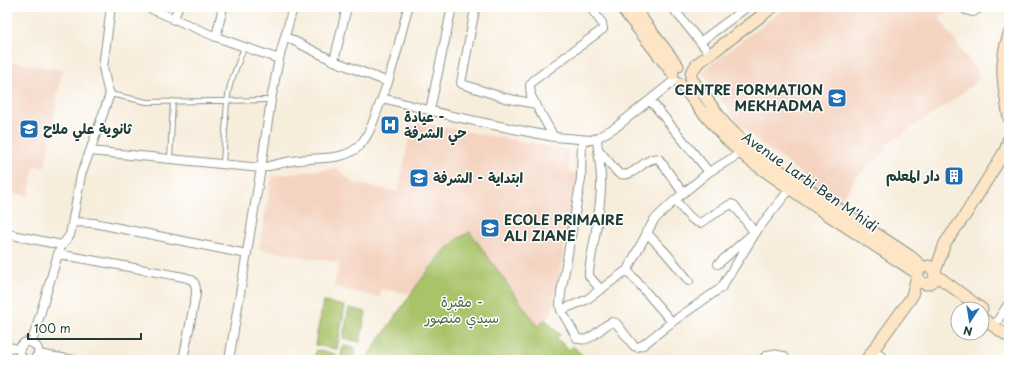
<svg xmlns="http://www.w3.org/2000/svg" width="1016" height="367" font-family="'Playpen Sans','Playpen Sans Arabic',sans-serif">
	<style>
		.built { fill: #f4d3c0 }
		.green { fill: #a9c369; stroke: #64804e }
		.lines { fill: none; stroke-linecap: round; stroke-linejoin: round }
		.lane-casing { stroke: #8b9588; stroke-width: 6 }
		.street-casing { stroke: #8b9588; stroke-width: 10 }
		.secondary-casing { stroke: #8b9588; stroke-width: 13 }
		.lane { stroke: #fff; stroke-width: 4 }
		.street { stroke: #fff; stroke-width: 8 }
		.secondary { stroke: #fde5c5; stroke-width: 11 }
		.labels { text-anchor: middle; stroke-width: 3; stroke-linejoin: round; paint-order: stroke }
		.poi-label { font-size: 14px; font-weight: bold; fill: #1f3d34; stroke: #fff; text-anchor: start }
		.street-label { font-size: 14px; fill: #1f3d34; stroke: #fff }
		.park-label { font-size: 14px; fill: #486544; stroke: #fff }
	</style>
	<rect width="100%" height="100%" fill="#fff"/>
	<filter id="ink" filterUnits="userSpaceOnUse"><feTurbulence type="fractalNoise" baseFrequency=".025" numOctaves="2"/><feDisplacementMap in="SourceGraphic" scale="8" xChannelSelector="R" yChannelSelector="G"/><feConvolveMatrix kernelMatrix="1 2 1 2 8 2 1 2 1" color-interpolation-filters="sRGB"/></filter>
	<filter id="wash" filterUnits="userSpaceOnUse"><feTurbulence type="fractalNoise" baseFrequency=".012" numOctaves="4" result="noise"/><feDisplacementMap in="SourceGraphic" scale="16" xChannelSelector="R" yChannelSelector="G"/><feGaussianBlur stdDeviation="0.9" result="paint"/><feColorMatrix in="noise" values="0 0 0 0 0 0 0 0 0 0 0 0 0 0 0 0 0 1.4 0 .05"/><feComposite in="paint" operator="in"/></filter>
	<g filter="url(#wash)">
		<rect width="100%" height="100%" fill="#f7eddb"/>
		<!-- built -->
		<path class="built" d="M786,7H954L939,18L981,78L945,106L884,146L888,149L858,175L840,202L761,143L738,123L701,72Z
			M7,48L13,49L11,62L62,70L45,167L34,166L29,196L7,192Z
			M420,123L568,150L567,155L569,172L578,174L552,313L538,327L507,285L441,253L411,294L381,289L379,297L334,287L339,263L259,249L272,176L337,168L354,183L398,192L411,128Z"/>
		<!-- green -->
		<path class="green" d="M470,232L538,327L545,319L560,335L556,338L570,350L573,346L587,360H365C383,335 400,309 418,284C434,264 447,243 470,232Z
			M323,302L345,306L337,349L315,345Z
			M349,308L366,312L360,342L343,338Z
			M343,346L356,348L353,360H340Z
			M316,350L335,354L333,360H314Z"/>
	</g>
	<g filter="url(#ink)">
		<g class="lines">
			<!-- lane casing -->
			<g class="lane-casing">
				<path id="lane" d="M110,94L147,102L271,100
					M170,159L173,101
					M223,164L227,101L230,85L244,47"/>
			</g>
			<!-- street casing -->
			<g class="street-casing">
				<path id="street" d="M147,7L216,37
					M223,7L216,37L279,59
					M293,7L279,59L271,100L261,168C274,165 287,161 300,160C319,157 346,161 360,145C371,133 376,113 382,98L452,116L494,125L554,137L591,140L597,138L616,127L675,80
					M474,7L475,9L461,83L462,84L505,98L536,104
					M672,7L710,54
					M963,7L966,10L973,12L982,7
					M1003,7L1009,10
					M174,20L178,7
					M286,37L334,61L388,82L382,98
					M700,42L747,7
					M334,61L347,7
					M388,82L397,51L408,7
					M430,110L452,7
					M554,137L531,96L530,85L534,80L603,29L602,23L590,7
					M597,138C598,155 602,171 601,188C600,216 593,244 589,271V276L601,290
					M582,140L581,179L561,293L560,305L561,310L586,300L627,270L654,220L675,200L709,172L650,100
					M598,149L618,173C633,181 645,155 659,159L683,193
					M90,151L110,94L107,86L103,67L111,7
					M709,172L746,150
					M675,200C682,207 691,222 700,223L731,204L734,205L754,232
					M73,222L94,223L247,254
					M646,232L666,253L689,281
					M7,234L62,245
					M58,254L173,275C188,278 197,277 196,294L183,360
					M718,264L758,229L790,189
					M627,270L672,322L721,288L758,229
					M561,310L577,338C589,345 601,326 612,322L616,323L634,346L637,347L643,345L672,322
					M994,326L1009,303
					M32,342L58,254L62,245L70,235L81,175L90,151L261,168L229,360
					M7,347L20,349
					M874,349L885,360
					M38,354L74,360
					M25,360C22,358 19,354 20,349C24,332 50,350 32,360
					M762,360C768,352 774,354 784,356"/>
			</g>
			<!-- secondary casing -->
			<g class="secondary-casing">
				<path id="secondary" d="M621,7L673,74
					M633,7L678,66
					M1009,34C998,65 1004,87 1009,118
					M691,73L697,64L773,7
					M691,78L726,125L747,145L772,165L910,256L923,267
					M681,84L699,108L724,137L749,160L819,209L918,274
					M935,272L945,243L964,217L1005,151L1009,138
					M936,275L982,309
					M982,318L1009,337
					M866,360L911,298C914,290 917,273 920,268L929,266L935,272L934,280C928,286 921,285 918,277"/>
			</g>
			<!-- lane -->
			<use href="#lane" class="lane"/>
			<!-- street -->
			<use href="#street" class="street"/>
			<!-- secondary -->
			<use href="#secondary" class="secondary"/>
		</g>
	</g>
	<!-- icons -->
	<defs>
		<g id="university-square" transform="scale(1)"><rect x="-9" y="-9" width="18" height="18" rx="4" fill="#1f6fb2" stroke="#fff"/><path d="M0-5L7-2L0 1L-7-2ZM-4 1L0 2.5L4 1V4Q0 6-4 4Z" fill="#fff"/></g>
		<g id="hospital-square" transform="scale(1)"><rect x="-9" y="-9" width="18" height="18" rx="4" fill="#1f6fb2" stroke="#fff"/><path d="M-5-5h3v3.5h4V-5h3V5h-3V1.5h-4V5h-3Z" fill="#fff"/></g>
		<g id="school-square" transform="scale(1)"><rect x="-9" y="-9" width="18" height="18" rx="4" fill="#1f6fb2" stroke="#fff"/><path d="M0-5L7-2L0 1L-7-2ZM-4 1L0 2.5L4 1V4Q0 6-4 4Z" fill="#fff"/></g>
		<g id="building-square" transform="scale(1)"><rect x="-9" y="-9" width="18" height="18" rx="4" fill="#1f6fb2" stroke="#fff"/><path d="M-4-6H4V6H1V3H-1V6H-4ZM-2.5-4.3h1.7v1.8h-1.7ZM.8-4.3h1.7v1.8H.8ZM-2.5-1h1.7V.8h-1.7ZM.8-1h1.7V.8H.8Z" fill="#fff"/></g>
	</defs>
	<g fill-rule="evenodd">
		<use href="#university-square" x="837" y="98"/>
		<use href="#hospital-square" x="390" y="125"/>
		<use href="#school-square" x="29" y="129"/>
		<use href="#building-square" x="954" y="176"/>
		<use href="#school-square" x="419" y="178"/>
		<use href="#school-square" x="490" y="228"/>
	</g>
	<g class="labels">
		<!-- poi labels -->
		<g class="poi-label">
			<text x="823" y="95" text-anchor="end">CENTRE FORMATION<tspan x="823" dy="16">MEKHADMA</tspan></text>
			<text x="404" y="122">عيادة -<tspan x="404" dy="16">حي الشرفة</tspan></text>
			<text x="43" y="134">ثانوية علي ملاح</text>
			<text x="940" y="181" text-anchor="end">دار المعلم</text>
			<text x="433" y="183">ابتداية - الشرفة</text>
			<text x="504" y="225">ECOLE PRIMAIRE<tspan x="504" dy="16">ALI ZIANE</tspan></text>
		</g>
		<!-- street labels -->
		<g class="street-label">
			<text transform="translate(810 182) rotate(35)" y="5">Avenue Larbi Ben M'hidi</text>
		</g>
		<!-- park labels -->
		<g class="park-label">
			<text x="462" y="307">مقبرة -<tspan x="462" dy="16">سيدي منصور</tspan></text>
		</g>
	</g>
	<!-- margin -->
	<rect width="1016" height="367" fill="none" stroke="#fff" stroke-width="24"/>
	<!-- north arrow -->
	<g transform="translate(970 321) rotate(192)"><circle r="19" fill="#ffffff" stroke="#a5b1ae"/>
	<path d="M0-3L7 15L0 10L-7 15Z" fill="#1f6fb2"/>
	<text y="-6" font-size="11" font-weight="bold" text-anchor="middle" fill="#1f3d34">N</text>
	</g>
	<!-- scale -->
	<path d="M28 333v6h113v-6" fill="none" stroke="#1f3d34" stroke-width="2"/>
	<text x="34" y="333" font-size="12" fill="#1f3d34" stroke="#ffffff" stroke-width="3" paint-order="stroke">100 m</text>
</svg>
